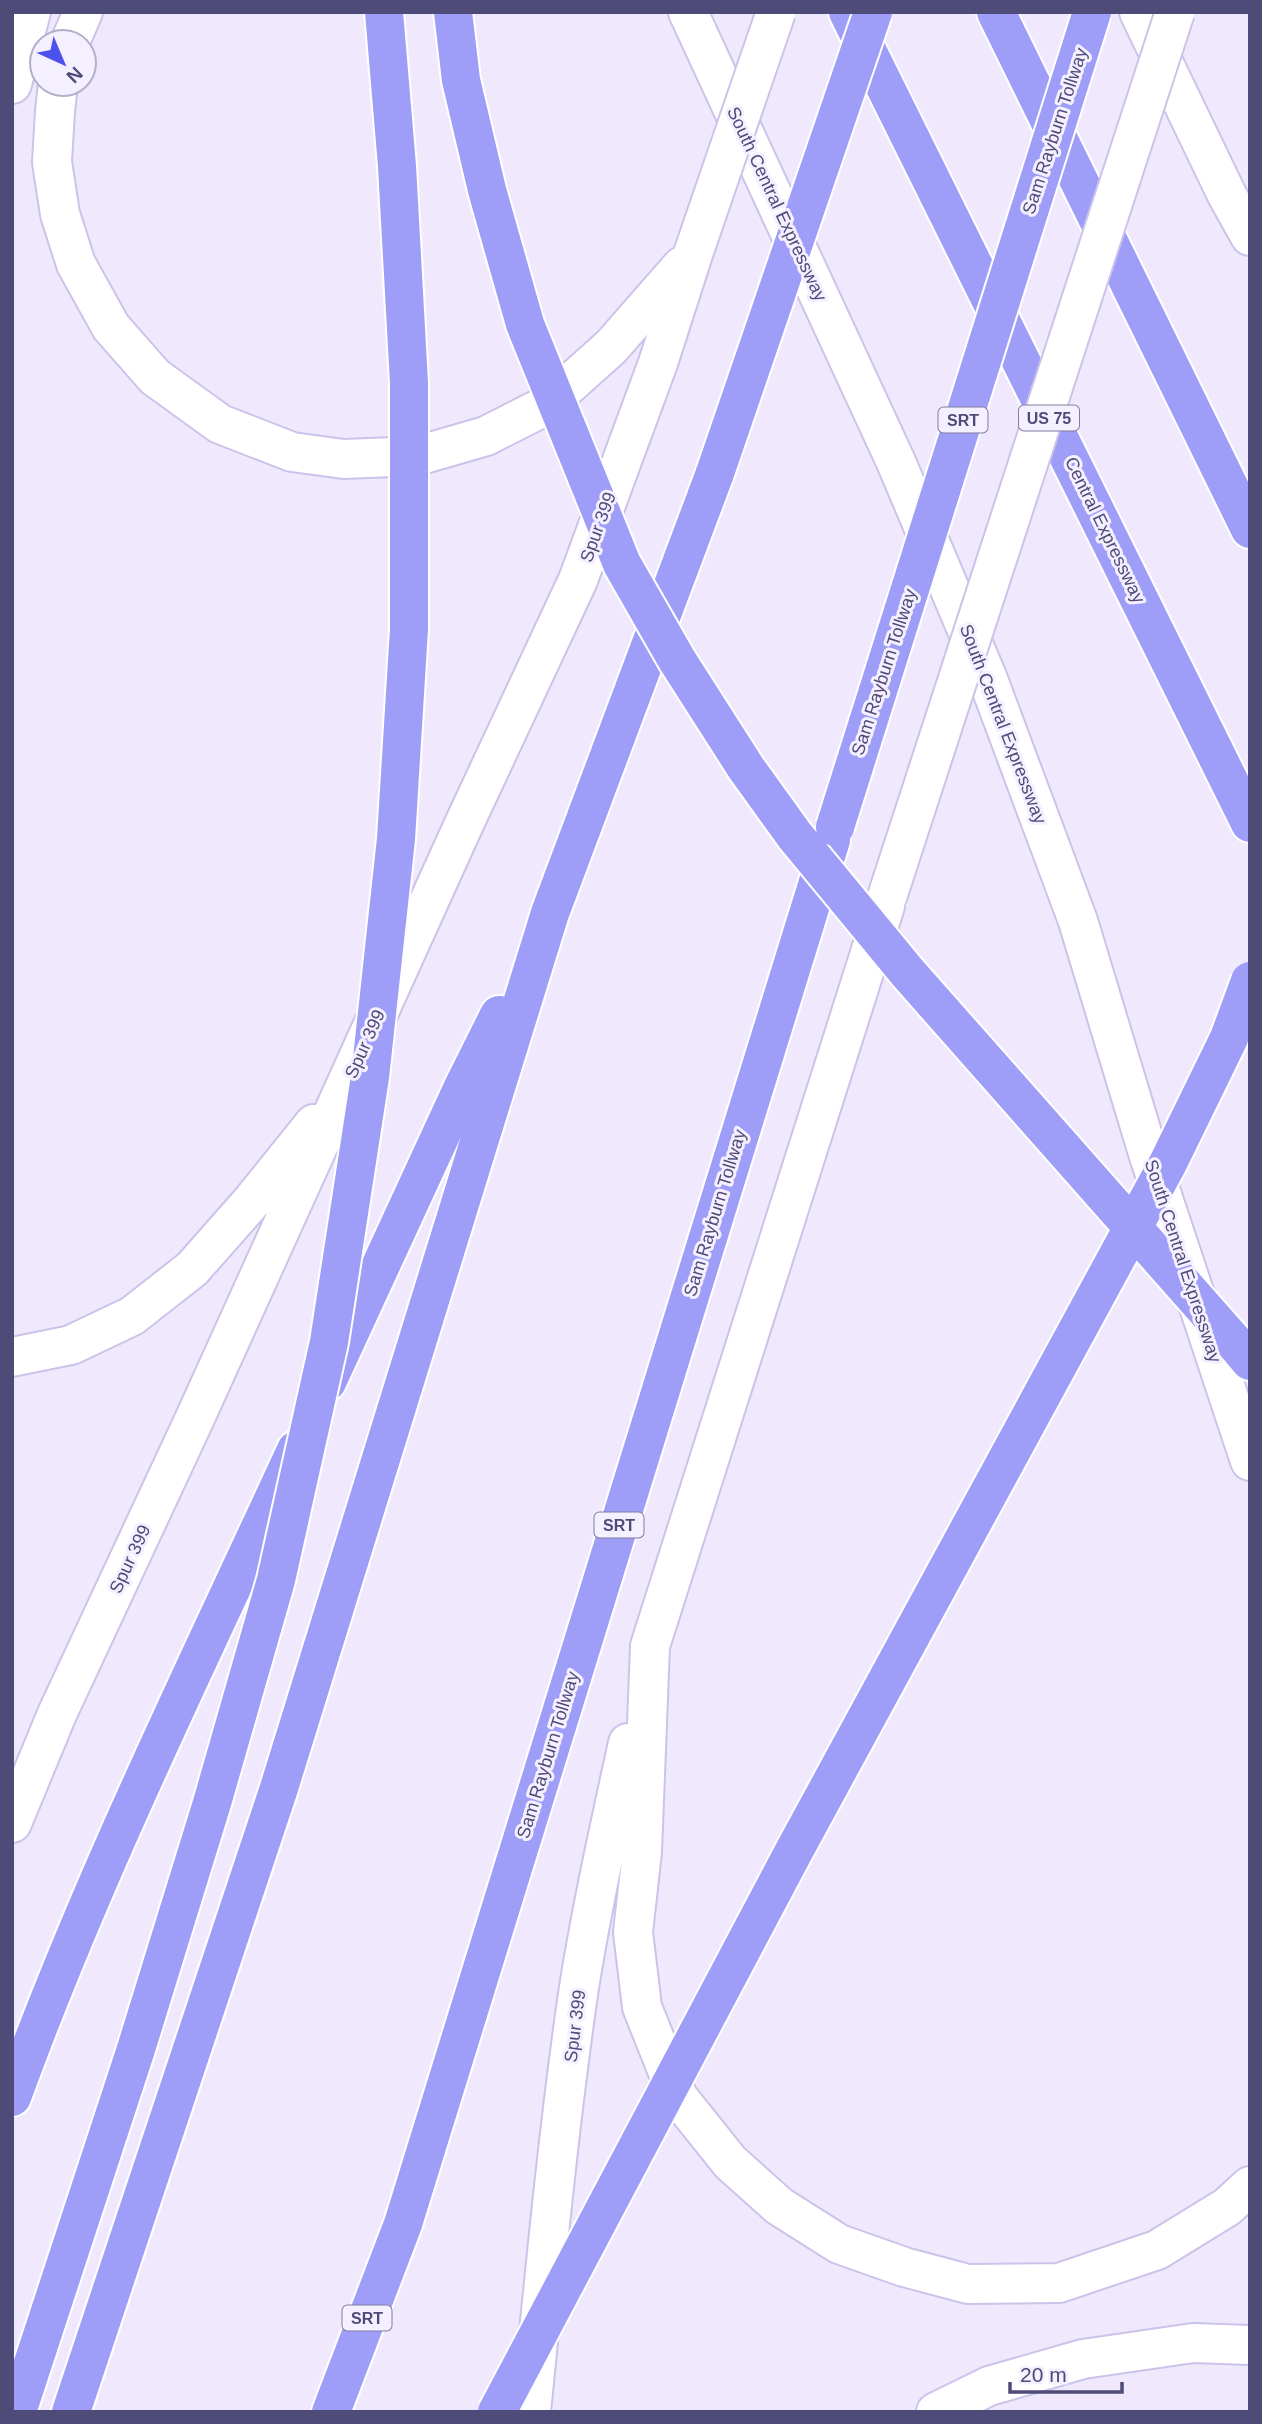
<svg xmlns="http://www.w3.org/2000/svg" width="1262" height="2424" font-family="Helvetica,sans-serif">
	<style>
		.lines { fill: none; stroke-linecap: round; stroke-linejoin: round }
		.secondary-casing { stroke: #cbc3ea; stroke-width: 42 }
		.motorway-casing { stroke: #fff; stroke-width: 42 }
		.secondary { stroke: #fff; stroke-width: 38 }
		.motorway { stroke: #9e9ef8; stroke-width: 38 }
		.secondary-bridge-casing { stroke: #cbc3ea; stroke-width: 42; stroke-linecap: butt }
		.motorway-bridge-casing { stroke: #fff; stroke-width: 42; stroke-linecap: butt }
		.secondary-bridge { stroke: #fff; stroke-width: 38 }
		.motorway-bridge { stroke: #9e9ef8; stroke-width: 38 }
		.labels { text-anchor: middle; stroke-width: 6; stroke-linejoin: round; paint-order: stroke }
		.shield { fill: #f5f0ff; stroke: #817ca1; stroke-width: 2 }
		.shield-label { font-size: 16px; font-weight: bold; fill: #4f4b79 }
		.street-label { font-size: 18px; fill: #4f4b79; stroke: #f5f0ff }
	</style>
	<rect width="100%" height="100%" fill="#f0e9fd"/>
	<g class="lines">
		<!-- secondary casing -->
		<g class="secondary-casing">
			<path id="secondary" d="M688,12L896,462L987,677L1078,921L1148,1153L1250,1461
				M1139,12L1227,195L1250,236
				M70,42L83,12
				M12,84L31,12
				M58,84L55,111L52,162L60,214L76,264L111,327L155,377L220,424L292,452L344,459L417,456L486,436L545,406L611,347L682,266
				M885,906L650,1646L642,1852L633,1932L642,2007L678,2097L730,2162L779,2206L839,2244L904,2267L968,2284L1059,2283L1157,2250L1227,2207L1250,2186
				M12,1357L71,1345L132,1316L192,1269L252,1201L314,1124
				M12,1823L57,1714L195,1418L464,824L578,580L658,363L693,254
				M531,2412C545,2272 558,2133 578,1994C591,1910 610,1826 628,1743
				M936,2412L989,2386L1083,2359L1193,2343L1250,2345"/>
		</g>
		<!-- motorway casing -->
		<g class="motorway-casing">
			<path id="motorway" d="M848,12L1250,823
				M996,12L1250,529
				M1234,1342L1250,1361
				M327,1382L463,1087L499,1015
				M12,2097C93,1875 198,1663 296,1450
				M17,2412L136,2049
				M71,2412L279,1788L550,913L715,473
				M331,2412L403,2224L831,840"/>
		</g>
		<!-- secondary -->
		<use href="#secondary" class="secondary"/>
		<!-- motorway -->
		<use href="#motorway" class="motorway"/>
		<!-- secondary-bridge casing -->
		<g class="secondary-bridge-casing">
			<path id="secondary-bridge" d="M693,254L776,12
				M887,897L1175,12"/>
		</g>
		<!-- motorway-bridge casing -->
		<g class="motorway-bridge-casing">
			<path id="motorway-bridge" d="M453,12L461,80L487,190L525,324L622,564L677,660L746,768L795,836L908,973L1234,1342
				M715,473L873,12
				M835,827L1092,12
				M136,2049L212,1803L276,1580L329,1342L370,1077L396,839L409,629V383L397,166L384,12
				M497,2412L794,1851L1168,1163L1229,1038L1250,981"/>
		</g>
		<!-- secondary-bridge -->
		<use href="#secondary-bridge" class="secondary-bridge"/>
		<!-- motorway-bridge -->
		<use href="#motorway-bridge" class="motorway-bridge"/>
	</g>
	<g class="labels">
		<!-- shield labels -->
		<g class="shield">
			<rect x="1019" y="405.5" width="60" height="25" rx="5"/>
			<rect x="938.5" y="407.5" width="49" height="25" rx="5"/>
			<rect x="594.5" y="1512.5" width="49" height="25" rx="5"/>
			<rect x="342.5" y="2305.5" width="49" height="25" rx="5"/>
		</g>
		<g class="shield-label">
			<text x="1049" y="424">US 75</text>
			<text x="963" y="426">SRT</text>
			<text x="619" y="1531">SRT</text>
			<text x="367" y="2324">SRT</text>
		</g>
		<!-- street labels -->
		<g class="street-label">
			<text transform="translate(1055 131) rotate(-72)" y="6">Sam Rayburn Tollway</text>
			<text transform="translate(777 204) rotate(65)" y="6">South Central Expressway</text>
			<text transform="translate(598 527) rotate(-70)" y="6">Spur 399</text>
			<text transform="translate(1105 530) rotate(64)" y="6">Central Expressway</text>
			<text transform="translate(884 672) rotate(-72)" y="6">Sam Rayburn Tollway</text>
			<text transform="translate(1003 724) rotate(69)" y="6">South Central Expressway</text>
			<text transform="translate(365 1044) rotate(-66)" y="6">Spur 399</text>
			<text transform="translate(715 1213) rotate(-73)" y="6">Sam Rayburn Tollway</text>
			<text transform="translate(1183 1261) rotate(72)" y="6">South Central Expressway</text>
			<text transform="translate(130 1559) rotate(-65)" y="6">Spur 399</text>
			<text transform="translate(548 1755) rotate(-73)" y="6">Sam Rayburn Tollway</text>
			<text transform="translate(575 2026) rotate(-83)" y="6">Spur 399</text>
		</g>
	</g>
	<!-- border -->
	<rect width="1262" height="2424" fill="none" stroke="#4f4b79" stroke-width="28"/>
	<!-- north arrow -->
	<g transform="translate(63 63) rotate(136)"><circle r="33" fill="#f5f0ff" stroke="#b3aec9" stroke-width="2"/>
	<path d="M0-5L12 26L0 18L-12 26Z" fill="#4b51ea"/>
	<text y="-10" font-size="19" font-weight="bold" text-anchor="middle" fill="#4f4b79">N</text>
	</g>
	<!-- scale -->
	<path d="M1010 2382v10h112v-10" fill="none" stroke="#4f4b79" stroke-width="3.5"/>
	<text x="1020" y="2382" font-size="21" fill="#4f4b79" stroke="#f5f0ff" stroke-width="5" paint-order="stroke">20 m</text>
</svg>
